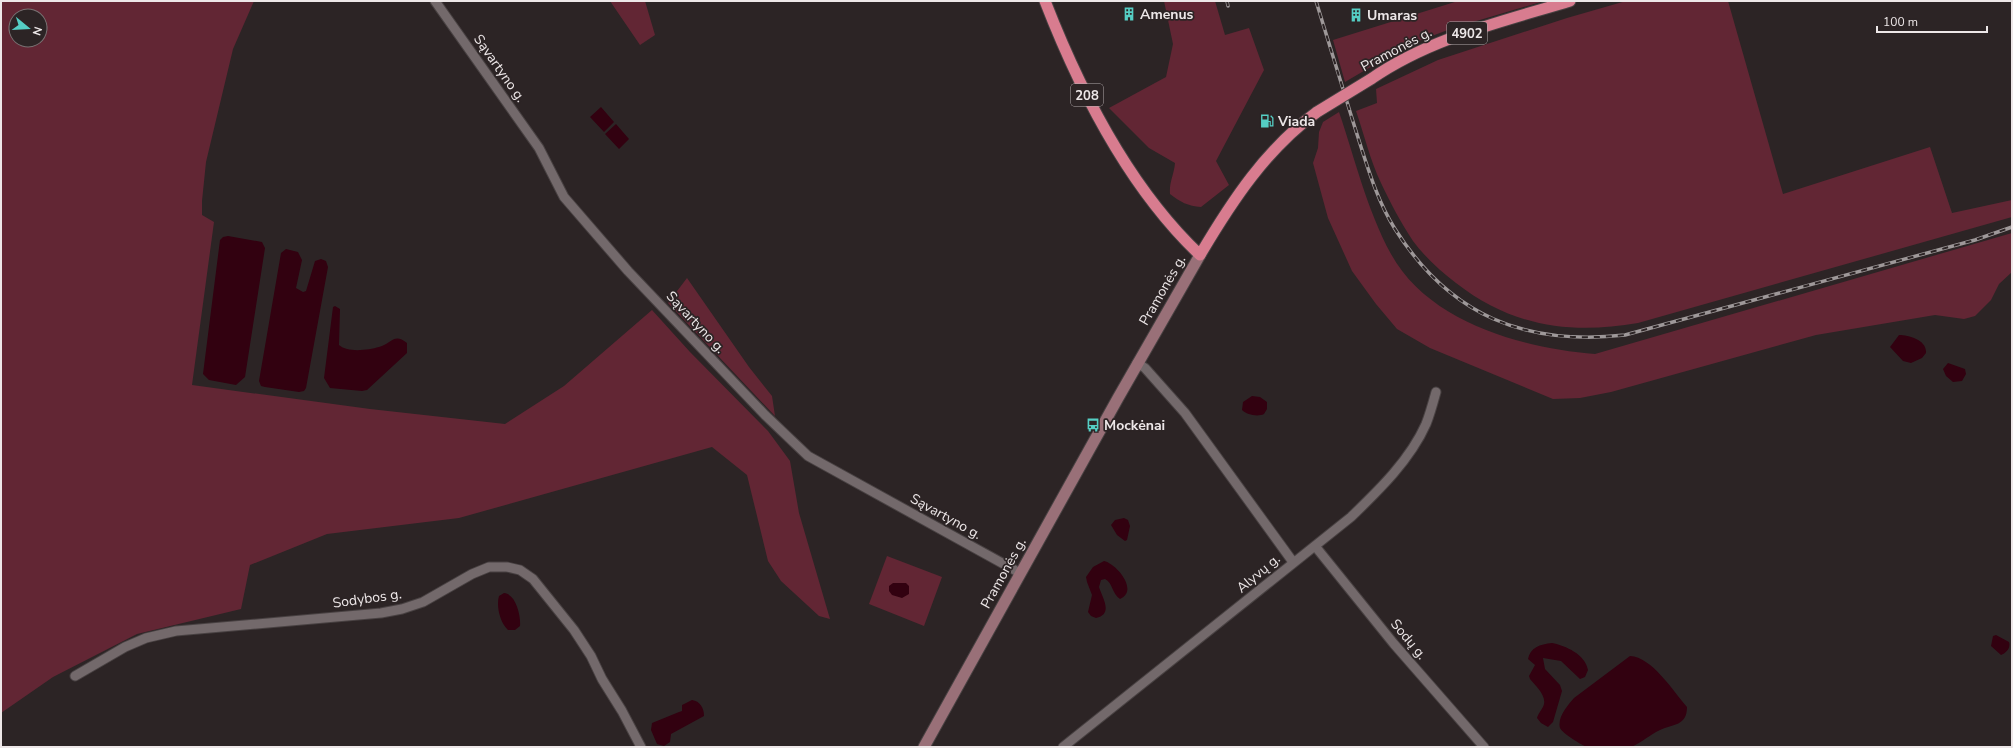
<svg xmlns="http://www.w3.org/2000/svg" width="2013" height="748" font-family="'Nunito Sans',sans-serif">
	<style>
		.green { fill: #622634; fill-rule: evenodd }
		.water { fill: #320110 }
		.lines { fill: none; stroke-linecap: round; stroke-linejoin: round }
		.minor-casing { stroke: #484142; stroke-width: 11 }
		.secondary-casing { stroke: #484142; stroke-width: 13 }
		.trunk-casing { stroke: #484142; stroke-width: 13 }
		.minor { stroke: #73696b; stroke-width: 9 }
		.secondary { stroke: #997078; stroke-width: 11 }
		.trunk { stroke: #d87c8f; stroke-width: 11 }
		.rail-casing { stroke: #9e9899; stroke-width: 3.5 }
		.rail { stroke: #2c2425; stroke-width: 2; stroke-dasharray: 6; stroke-linecap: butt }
		.trunk-bridge-casing { stroke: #484142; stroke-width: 13; stroke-linecap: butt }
		.trunk-bridge { stroke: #d87c8f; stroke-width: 11 }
		.labels { text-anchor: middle; stroke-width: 3.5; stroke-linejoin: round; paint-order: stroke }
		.shield { fill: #2c2425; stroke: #b3acae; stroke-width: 1 }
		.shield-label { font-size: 13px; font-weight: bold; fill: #ede7e8 }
		.poi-label { font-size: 14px; font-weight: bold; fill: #ede7e8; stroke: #2c2425; text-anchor: start }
		.street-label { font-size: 14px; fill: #ede7e8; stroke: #2c2425 }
	</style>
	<rect width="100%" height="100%" fill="#2c2425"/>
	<!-- green -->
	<path class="green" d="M1,1H254L233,49L206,162L202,201V215L214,222L192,385L370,409L505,424L564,386L652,310L690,352L768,431L790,461L799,513L830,619L819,616L781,581L768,561L747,475L712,447L459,518L327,534L250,565L241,609L137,634L53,677L1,713ZM16,16H40V40H16Z
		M610,1H645L655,35L640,45Z
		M1164,1H1215L1225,35L1249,28L1264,70L1216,161L1229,185L1201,207C1188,206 1180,202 1170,194C1169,182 1174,175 1175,163L1149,148L1109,108L1166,77L1173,44Z
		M1458,1H1544L1453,28L1408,45L1345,82L1333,40Z
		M1626,1H1728L1783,194L1930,147L1952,213L2012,200V217L1638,323C1570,335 1511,326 1456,283C1440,271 1425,257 1413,241C1401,223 1390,202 1381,183C1370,160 1364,134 1356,111L1377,103L1376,89L1438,60L1567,18Z
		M1339,112C1355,159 1367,210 1391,254C1429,323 1523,348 1595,354L2012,233V272L1999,284L1991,300L1975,316L1964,319L1935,315L1816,335L1611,392L1580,398L1553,399L1430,348L1397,329L1376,304L1352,271L1328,218L1313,163L1318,148L1319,132L1323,122Z
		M687,278L749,367L772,396L775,416L668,303Z
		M887,556L942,577L924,626L869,604Z"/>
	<!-- water -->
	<path class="water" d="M601,107L614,122L604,132L590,117Z
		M616,124L629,139L619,149L605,134Z
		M228,236L262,242L265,248L245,377L236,385L209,380L203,374L220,240L223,237Z
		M286,249L298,252L302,260L296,288L303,292L306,291L315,261L321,259L326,261L328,267L306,388L304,391L299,392L265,387L261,386L259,381L281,253Z
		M335,306L340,309L339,345C348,353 368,350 379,347C391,344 394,332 407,343V353L367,390L362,391L330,388L324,378L333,307Z
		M1899,335C1909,335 1927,340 1926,353L1922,358L1911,363L1903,361L1890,347Z
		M1948,363L1965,369L1966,374L1962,381L1953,382L1946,376L1943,369Z
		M1252,396L1260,397L1267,402V409L1264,414C1258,417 1247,415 1242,410L1243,402Z
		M1124,518L1128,520L1130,526L1127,540L1125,541L1117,535L1111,525L1115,520Z
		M1104,561C1117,564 1139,591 1120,599C1112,594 1113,583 1105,579L1101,580L1099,587C1102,597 1114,614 1096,618L1091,616L1088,612L1092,595L1087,582L1086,577L1093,567Z
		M893,583H906L909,586V594L902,598L892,595L889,591V586Z
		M504,593C516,594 521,616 520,626L515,630H508C500,623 496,606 499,596Z
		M1996,635L2009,642C2011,648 2006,653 2001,655L1991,646L1993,636Z
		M1552,643C1566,646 1585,654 1588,670L1585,677L1580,679L1561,661L1543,658L1545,669L1560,685L1562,691L1553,722L1548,727L1541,723L1537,718C1538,713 1543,709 1544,704C1546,695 1535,685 1530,679L1529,676L1535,665L1528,659C1530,648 1540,644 1552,643Z
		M1630,656C1652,657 1673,691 1687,707C1687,726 1673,724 1660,730C1653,733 1636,746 1631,747C1620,748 1598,748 1587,747C1583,746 1562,733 1560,728C1557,717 1568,705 1574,698Z
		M692,700C700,701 704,708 704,716L671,734L670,742L664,746L657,744L651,730L652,723L679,712L682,711V705Z"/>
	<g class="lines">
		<!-- minor casing -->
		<g class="minor-casing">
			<path id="minor" d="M435,1L539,148L564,197L628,271L765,415L808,456L1020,573
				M1137,363L1145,368L1185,413L1293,562
				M1315,546L1394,644L1484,747
				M75,676L125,647L146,638L176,631L381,613L402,609L423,602L472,574L489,567H507L520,570L533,579L574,630L591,656L602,679L622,711L641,747
				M1063,747L1351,517C1379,490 1410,460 1426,424C1430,414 1433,403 1436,392"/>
		</g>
		<!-- secondary casing -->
		<g class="secondary-casing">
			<path id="secondary" d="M924,747L1118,398L1200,255"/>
		</g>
		<!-- trunk casing -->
		<g class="trunk-casing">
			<path id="trunk" d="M1045,1C1080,91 1129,188 1200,255C1232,201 1266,149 1317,112
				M1371,79C1430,38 1501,22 1570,1"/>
		</g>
		<!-- minor -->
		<use href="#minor" class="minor"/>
		<!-- secondary -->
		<use href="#secondary" class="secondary"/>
		<!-- trunk -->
		<use href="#trunk" class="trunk"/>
		<!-- rail casing -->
		<g class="rail-casing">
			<path id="rail" d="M1227,1L1228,6
				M1316,1C1329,44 1342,86 1355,128C1366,162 1376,199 1395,229C1450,316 1525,346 1625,335L1975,240L2012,227"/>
		</g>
		<!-- rail -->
		<use href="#rail" class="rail"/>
		<!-- trunk-bridge casing -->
		<g class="trunk-bridge-casing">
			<path id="trunk-bridge" d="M1317,112L1371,79"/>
		</g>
		<!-- trunk-bridge -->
		<use href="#trunk-bridge" class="trunk-bridge"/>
	</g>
	<!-- icons -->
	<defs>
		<g id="building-bare" transform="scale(1.08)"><path d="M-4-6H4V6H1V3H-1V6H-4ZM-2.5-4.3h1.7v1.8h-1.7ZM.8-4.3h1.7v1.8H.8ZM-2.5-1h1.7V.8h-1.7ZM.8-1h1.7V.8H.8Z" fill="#55cec4" stroke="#2c2425" stroke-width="2.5" paint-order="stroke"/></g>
		<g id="fuel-bare" transform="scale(1.08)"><path d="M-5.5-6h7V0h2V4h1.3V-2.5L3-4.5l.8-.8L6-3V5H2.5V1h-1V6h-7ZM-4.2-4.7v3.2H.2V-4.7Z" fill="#55cec4" stroke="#2c2425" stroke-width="2.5" paint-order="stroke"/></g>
		<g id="bus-bare" transform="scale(1.08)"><path d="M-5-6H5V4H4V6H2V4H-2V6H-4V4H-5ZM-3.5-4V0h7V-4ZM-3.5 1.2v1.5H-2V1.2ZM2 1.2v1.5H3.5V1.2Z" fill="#55cec4" stroke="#2c2425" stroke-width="2.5" paint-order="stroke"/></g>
	</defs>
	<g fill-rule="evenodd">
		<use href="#building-bare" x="1129" y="14"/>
		<use href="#building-bare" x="1356" y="15"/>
		<use href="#fuel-bare" x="1267" y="121"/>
		<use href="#bus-bare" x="1093" y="425"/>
	</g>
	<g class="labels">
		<!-- shield labels -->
		<g class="shield">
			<rect x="1447" y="22" width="40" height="22" rx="3"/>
			<rect x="1071" y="84" width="32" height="22" rx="3"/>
		</g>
		<g class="shield-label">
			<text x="1467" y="38">4902</text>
			<text x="1087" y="100">208</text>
		</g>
		<!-- poi labels -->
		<g class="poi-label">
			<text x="1140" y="19">Amenus</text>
			<text x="1367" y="20">Umaras</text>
			<text x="1278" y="126">Viada</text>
			<text x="1104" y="430">Mockėnai</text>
		</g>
		<!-- street labels -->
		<g class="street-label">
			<text transform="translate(1396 49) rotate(-28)" y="5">Pramonės g.</text>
			<text transform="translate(500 68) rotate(55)" y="5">Sąvartyno g.</text>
			<text transform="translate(1162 290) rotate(-60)" y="5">Pramonės g.</text>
			<text transform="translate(696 322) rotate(47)" y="5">Sąvartyno g.</text>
			<text transform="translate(946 516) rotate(29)" y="5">Sąvartyno g.</text>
			<text transform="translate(1003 573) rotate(-61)" y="5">Pramonės g.</text>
			<text transform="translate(1258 573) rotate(-40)" y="5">Alyvų g.</text>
			<text transform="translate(367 598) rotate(-8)" y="5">Sodybos g.</text>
			<text transform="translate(1409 639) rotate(50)" y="5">Sodų g.</text>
		</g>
	</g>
	<!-- border -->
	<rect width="2013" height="748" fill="none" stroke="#ede7e8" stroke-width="4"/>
	<!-- north arrow -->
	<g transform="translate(28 28) rotate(108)"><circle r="19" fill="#2c2425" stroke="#797273"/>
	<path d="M0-3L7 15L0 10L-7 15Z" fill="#55cec4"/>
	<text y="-6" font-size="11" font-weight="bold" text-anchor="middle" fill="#ede7e8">N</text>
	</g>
	<!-- scale -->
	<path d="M1877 26v6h110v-6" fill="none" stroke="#ede7e8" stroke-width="2"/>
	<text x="1883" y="26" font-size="12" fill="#ede7e8" stroke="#2c2425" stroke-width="3" paint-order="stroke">100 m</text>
</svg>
